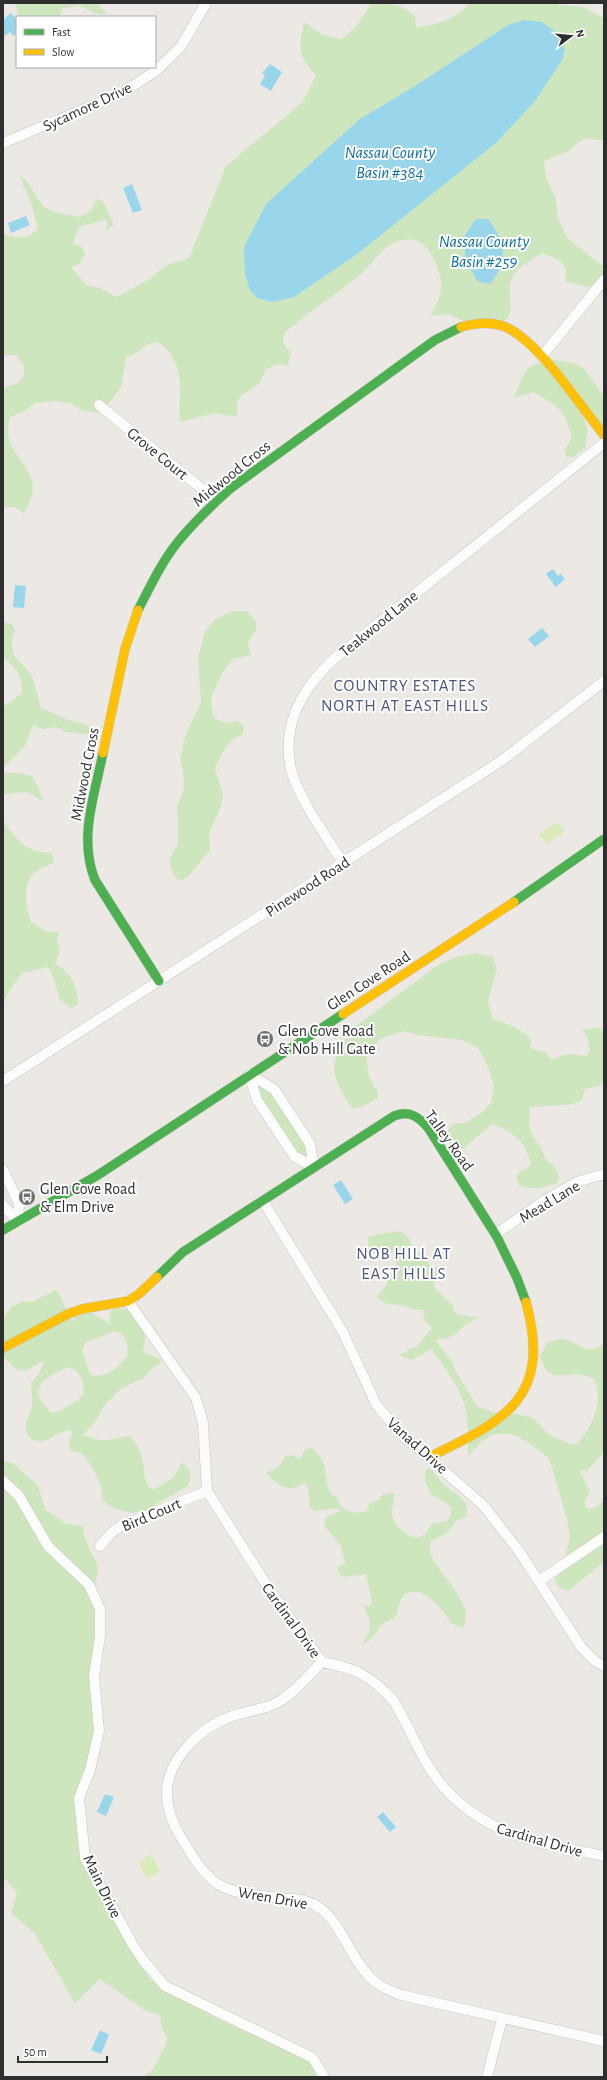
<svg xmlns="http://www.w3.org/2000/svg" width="607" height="2080" font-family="'Alegreya Sans',sans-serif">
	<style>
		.green { fill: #cee6be; fill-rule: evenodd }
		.pitch { fill: #d9eabb }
		.water { fill: #99d6ec }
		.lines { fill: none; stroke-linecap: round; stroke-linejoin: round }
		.street-casing { stroke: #c5c4c5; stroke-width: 11 }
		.fast-casing { stroke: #c5c4c5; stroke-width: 10 }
		.slow-casing { stroke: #c5c4c5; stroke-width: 10 }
		.street { stroke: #fcfcfb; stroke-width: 10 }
		.fast { stroke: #4caf50; stroke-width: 9 }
		.slow { stroke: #ffc107; stroke-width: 9 }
		.labels { text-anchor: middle; stroke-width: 4; stroke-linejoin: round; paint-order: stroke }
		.street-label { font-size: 16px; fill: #2e2e2e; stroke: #fff }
		.poi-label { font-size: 16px; fill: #2e2e2e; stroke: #fff; text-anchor: start }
		.water-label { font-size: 17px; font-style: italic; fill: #0d6fa3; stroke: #fff }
		.neighbourhood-label { font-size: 17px; letter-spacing: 1px; fill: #4d5680; stroke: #fff }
	</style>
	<rect width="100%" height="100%" fill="#ece8e4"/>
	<!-- green -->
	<path class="green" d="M15,3H97L107,14H97L78,5L62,9L60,17H19Z
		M372,3C389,3 402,5 415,16L416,27C434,27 459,17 470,3H557L559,5L583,7L604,18V141L584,138L569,151L544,161L546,178L556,199L558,218L567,238L604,267V284L586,287L565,281C569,262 558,259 542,253C534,259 521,265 515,273C503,288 517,307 506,320L468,323L448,314L430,316C443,294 445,286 435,262C429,249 420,236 403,240C384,243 375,261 362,273C341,292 317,305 297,323C293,326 288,329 285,333C281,340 284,348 291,351L288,366L279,364L266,369L259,384L241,396L237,402V417L215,413L180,422C178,409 181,397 180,384C180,370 171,348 157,342C144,342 139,355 126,357L121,388L108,404L103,413L80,410L72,404L56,401L35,403L25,411L10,417C1,453 28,457 33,485C34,494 28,506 24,514L15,507H3V388L18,383L24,376V366L16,355H3V233C14,240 31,239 38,228L30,200L19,175C34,186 32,193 42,204C50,214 70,215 81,217L92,209L97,199L103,201L114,225L108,229H105L108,224L105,220L79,227L73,244C80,245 83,247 85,254L78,265L71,267L86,285L100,288L117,297L148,280L167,265L189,258L226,166L302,103L316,75C297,57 299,47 304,22L323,35L342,39L356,27Z
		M556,360L577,364L585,370L604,396V426L584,418L588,430L585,448L573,457H567L564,451L572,438C564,409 559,407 534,392L514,398C526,370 522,364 556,360Z
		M232,611H247L256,622V631L248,642L251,655L233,659L221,675L211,697L213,717L225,723L238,721L244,726L243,734C227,740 222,753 215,768L223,795L221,806L209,833L210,850L187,878L179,881L173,874L169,860L178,844L177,806L183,793L184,778L180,759L185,736L201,702L198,658L205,631L216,619Z
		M4,622L13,625L15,631L12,639L13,654L32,676L41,708L71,721L85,724L98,735L65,732L57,727L43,729L33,725L25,746L3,768V705H7L22,693C23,675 15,668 3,657Z
		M3,773H20L31,776L38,787L43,801L27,792L3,794Z
		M3,822C21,842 22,851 51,853L54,858L53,863C48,866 40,868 36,871C21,884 26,907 31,922L47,932H60L57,939L60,951L55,964C72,973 77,985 78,1004L71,1008L60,1000L53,977L48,967L22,973L9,991L3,1005Z
		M476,953L493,957L497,969L488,1002L493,1019C506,1023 523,1029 531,1040L530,1048L547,1053L551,1060C558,1057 564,1054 571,1054C578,1054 580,1057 587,1055L590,1050L587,1038L582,1030L596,1027L604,1031V1080L599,1086L585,1089L581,1101L568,1105L530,1107L529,1125L533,1137L541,1148L546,1160L554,1166L558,1173L559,1179L555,1184C543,1188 530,1190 519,1185L516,1176C521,1170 527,1170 531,1164C525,1141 513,1131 492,1124L463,1149H455L448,1142L447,1131L453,1124L465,1123L480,1114L491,1103L494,1086L488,1067L478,1048L462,1040L417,1035L405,1031L382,1038L367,1052C367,1067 367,1080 378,1091V1098L361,1107L352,1108C330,1075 327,1064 351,1030L438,965L456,957Z
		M249,1074L274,1089L310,1144L314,1167L294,1156L257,1100Z
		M400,1231L409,1238L413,1250C421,1252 427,1256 429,1265L440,1268L442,1273L441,1277L435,1279L434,1287L453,1306L455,1313L469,1317L480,1316L465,1325L457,1333L448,1338L435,1340L452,1361L455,1370L477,1406L491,1412L516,1414L533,1418L548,1434L570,1444L578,1443C593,1425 604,1402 594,1379C589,1377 582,1374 576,1374C555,1376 547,1379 540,1356L547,1343C551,1342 558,1339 563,1339C577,1341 588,1358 604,1343V1452L587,1471L579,1470L590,1491L585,1501V1506L589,1509L596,1507L604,1500V1562L568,1591L558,1587L554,1577L565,1557L570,1537L567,1519L549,1458L526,1441L511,1434H493L481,1442L468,1456C468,1442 469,1426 466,1412C462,1388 444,1368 431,1349L412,1360L399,1355L417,1346L432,1328L425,1321L423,1310C415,1310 412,1309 405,1306C395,1303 383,1307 377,1296L386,1286L390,1275L395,1271L397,1256L393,1252L377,1254L370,1251L368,1242L369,1236Z
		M55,1290C65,1298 63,1310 73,1322L77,1314L93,1313L111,1325L109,1317L111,1310L116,1307C120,1309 128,1309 131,1312C143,1322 148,1338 143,1352L160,1359L161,1363L154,1367L142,1379L122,1388L104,1406L95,1422L83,1435C91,1437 100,1442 108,1440C116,1439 122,1436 130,1436C137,1444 141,1452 143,1462C146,1475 142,1478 151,1489H155L174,1477L180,1465L183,1463C192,1471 192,1476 188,1486L144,1511L132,1513L115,1509L103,1501C102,1481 94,1467 80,1452L72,1451L69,1448V1440L72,1436L71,1430C59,1430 53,1439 43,1441C39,1442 34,1441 31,1438C18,1426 31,1418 32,1405C33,1397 31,1391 31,1383L39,1374L44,1361L24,1371L17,1370L3,1357V1320L11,1307L22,1301L32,1302ZM115,1331C127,1334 127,1344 128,1355C119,1367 109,1376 94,1376L89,1372L82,1350L85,1343ZM69,1367C81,1371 83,1381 84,1393C78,1403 67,1405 58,1412H49C47,1406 41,1402 39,1396C34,1381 59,1371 69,1367Z
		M312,1448C332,1465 321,1478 331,1493C332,1495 334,1495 336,1497C338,1499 338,1502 340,1505C347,1513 356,1514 366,1511L370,1503L379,1500L383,1494L394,1493C396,1501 390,1506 392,1514C394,1526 412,1545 425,1534C428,1532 429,1527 432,1524L447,1521L451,1515V1509L446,1503L430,1493L425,1480V1471L428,1468C435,1472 438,1478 443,1484C454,1494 471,1498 466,1517L457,1520L447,1533L431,1541C430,1546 430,1552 432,1557C439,1574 479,1609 462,1628C459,1626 453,1625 451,1623C449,1621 448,1617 446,1615C440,1608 427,1593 418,1592C394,1590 403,1610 394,1618C391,1620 386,1621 383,1624C375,1631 374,1641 362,1644C374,1628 371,1621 363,1605L370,1606L372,1603L366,1574L345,1577L339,1574L337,1570L338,1566L345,1564L341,1546L325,1527L324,1521L326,1517L340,1511L337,1508L314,1511L309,1506V1494L306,1482C288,1494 280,1487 266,1473L278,1467L286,1456L291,1455L300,1459L305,1449Z
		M3,1461L13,1463L38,1486L45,1509L65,1523L83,1526L84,1535L91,1553L96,1560L98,1570L93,1593L97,1600L94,1676L99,1731L79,1798L85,1858L126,1939L149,1978L165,1990L216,2018L310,2061L320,2077H143L153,2069L166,2044L167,2037L162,2029L160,2015L146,2011L100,1979L75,2003L35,1934L11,1913L17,1893L3,1876Z"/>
	<!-- pitch -->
	<path class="pitch" d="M557,822L564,832L546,844L539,834Z
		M151,1854L160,1872L147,1879L138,1862Z"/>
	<!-- water -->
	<path class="water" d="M11,13L17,20V33L13,36L10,32L3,37V20Z
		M524,20L542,22L557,33L565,50L562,60L535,101L497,142L356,255L294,297L272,302L257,298L250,290L245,274L244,247L266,204L360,119L415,86L508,25Z
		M270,64L282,72L271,91L260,84L265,76L262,73Z
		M132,184L142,210L133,213L123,188Z
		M26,216L30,225L11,233L8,223Z
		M476,219H488C506,242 509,260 490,284L477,281L465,258V235Z
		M553,569L558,576L561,574L565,579L556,587L546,574Z
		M15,585L26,586L24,608L13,607Z
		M542,628L549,636L535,647L528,639Z
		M341,1180L353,1199L345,1204L333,1185Z
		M105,1794L114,1797L106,1816L97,1812Z
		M383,1812L396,1827L390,1832L377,1817Z
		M100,2030L109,2035L101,2054L91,2050Z"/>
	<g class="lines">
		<!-- street casing -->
		<g class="street-casing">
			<path id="street" d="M3,143L120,94L156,71L182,45L206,3
				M542,356L604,280
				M99,405L217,501
				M343,863C327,837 298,798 291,769C281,723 303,687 336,657L604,443
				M249,1074L274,1089L310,1144L314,1167L294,1156L257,1100Z
				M3,1081L501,761L604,681
				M3,1170L19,1203L18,1222L3,1205
				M263,1201L343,1332L376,1404L399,1432L483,1505L519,1551L581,1647L595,1661L604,1666
				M496,1234L542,1202L577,1182L604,1174
				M128,1301L196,1398L203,1423L207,1491L271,1592L322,1662C355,1668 370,1675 393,1700C410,1727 421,1760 441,1784C484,1836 542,1843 604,1856
				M3,1481L19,1496L48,1546L89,1585L100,1609V1636L94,1676L99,1731L90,1770L79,1798L85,1858L133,1945L143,1960L165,1986L313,2058L324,2077
				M100,1546L111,1533L121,1526L207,1491
				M539,1581L604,1537
				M322,1662C309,1674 296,1692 280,1701C264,1711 242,1711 225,1719C198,1730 166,1762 167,1794C167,1810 174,1826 182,1839C192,1855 202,1874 218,1884C239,1897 276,1897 301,1900C338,1907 344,1949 367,1974C376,1985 388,1990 401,1995L604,2041
				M487,2077L502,2019"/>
		</g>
		<!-- fast casing -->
		<g class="fast-casing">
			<path id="fast" d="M138,610C150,587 161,563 177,543C193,523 212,505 231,488L435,340L461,327
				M103,753C95,794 78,838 95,880L159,981
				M514,902L604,839
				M3,1230L98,1175L343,1014
				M157,1277L183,1252L394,1116C410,1110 419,1117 429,1129L497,1237L517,1278L526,1302"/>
		</g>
		<!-- slow casing -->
		<g class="slow-casing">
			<path id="slow" d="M461,327C475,323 489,321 503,326C537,338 580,406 604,435
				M103,753L125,649L138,610
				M343,1014L514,902
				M3,1348L68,1314L82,1309L128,1301L139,1294L157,1277
				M429,1457C506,1420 552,1398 526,1302"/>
		</g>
		<!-- street -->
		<use href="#street" class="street"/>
		<!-- fast -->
		<use href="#fast" class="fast"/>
		<!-- slow -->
		<use href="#slow" class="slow"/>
	</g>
	<!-- icons -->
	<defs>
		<g id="bus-disc" transform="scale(0.9)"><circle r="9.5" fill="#706f6e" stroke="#fff"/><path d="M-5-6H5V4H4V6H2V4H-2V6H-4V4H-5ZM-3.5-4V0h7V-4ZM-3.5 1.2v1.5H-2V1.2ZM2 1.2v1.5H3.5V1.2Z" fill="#fff"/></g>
	</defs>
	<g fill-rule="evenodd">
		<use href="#bus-disc" x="265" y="1039"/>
		<use href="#bus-disc" x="27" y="1197"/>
	</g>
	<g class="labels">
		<!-- street labels -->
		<g class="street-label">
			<text transform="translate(87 106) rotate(-25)" y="6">Sycamore Drive</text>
			<text transform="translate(158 453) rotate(39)" y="6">Grove Court</text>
			<text transform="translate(231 473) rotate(-39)" y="6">Midwood Cross</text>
			<text transform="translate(378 623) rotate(-39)" y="6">Teakwood Lane</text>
			<text transform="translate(84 774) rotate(-79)" y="6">Midwood Cross</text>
			<text transform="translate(307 886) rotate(-33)" y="6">Pinewood Road</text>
			<text transform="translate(368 980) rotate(-33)" y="6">Glen Cove Road</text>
			<text transform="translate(450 1140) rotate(54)" y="6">Talley Road</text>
			<text transform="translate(549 1201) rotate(-31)" y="6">Mead Lane</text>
			<text transform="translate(418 1445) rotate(42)" y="6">Vanad Drive</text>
			<text transform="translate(151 1514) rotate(-23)" y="6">Bird Court</text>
			<text transform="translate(292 1620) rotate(54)" y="6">Cardinal Drive</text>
			<text transform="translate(540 1839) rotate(16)" y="6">Cardinal Drive</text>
			<text transform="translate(103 1886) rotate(64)" y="6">Main Drive</text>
			<text transform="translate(273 1897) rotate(10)" y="6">Wren Drive</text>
		</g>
		<!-- poi labels -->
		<g class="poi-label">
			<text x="278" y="1036">Glen Cove Road<tspan x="278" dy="18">&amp; Nob Hill Gate</tspan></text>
			<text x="40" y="1194">Glen Cove Road<tspan x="40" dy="18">&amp; Elm Drive</tspan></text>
		</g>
		<!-- water labels -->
		<g class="water-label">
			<text x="390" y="158">Nassau County<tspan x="390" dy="20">Basin #384</tspan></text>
			<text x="484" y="247">Nassau County<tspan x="484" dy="20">Basin #259</tspan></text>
		</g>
		<!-- neighbourhood labels -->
		<g class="neighbourhood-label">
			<text x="405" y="691">COUNTRY ESTATES<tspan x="405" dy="20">NORTH AT EAST HILLS</tspan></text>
			<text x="404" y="1259">NOB HILL AT<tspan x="404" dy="20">EAST HILLS</tspan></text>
		</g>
	</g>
	<!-- border -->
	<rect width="607" height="2080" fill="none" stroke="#2e2e2e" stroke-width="8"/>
	<!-- legend -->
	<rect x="16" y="16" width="140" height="52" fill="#ffffff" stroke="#ababab"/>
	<rect x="24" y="29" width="20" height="6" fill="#4caf50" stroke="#ababab"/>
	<text x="52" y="36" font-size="12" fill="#2e2e2e">Fast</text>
	<rect x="24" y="49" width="20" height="6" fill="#ffc107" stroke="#ababab"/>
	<text x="52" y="56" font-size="12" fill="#2e2e2e">Slow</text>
	<!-- north arrow -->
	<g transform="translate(571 36) rotate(74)" stroke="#ffffff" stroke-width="3" paint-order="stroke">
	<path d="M0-3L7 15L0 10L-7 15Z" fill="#2e2e2e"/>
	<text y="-6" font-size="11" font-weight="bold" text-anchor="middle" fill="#2e2e2e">N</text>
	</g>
	<!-- scale -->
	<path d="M18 2056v6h89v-6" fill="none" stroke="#2e2e2e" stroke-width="2"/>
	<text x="24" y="2056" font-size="12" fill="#2e2e2e" stroke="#ffffff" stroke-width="3" paint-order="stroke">50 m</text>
</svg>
